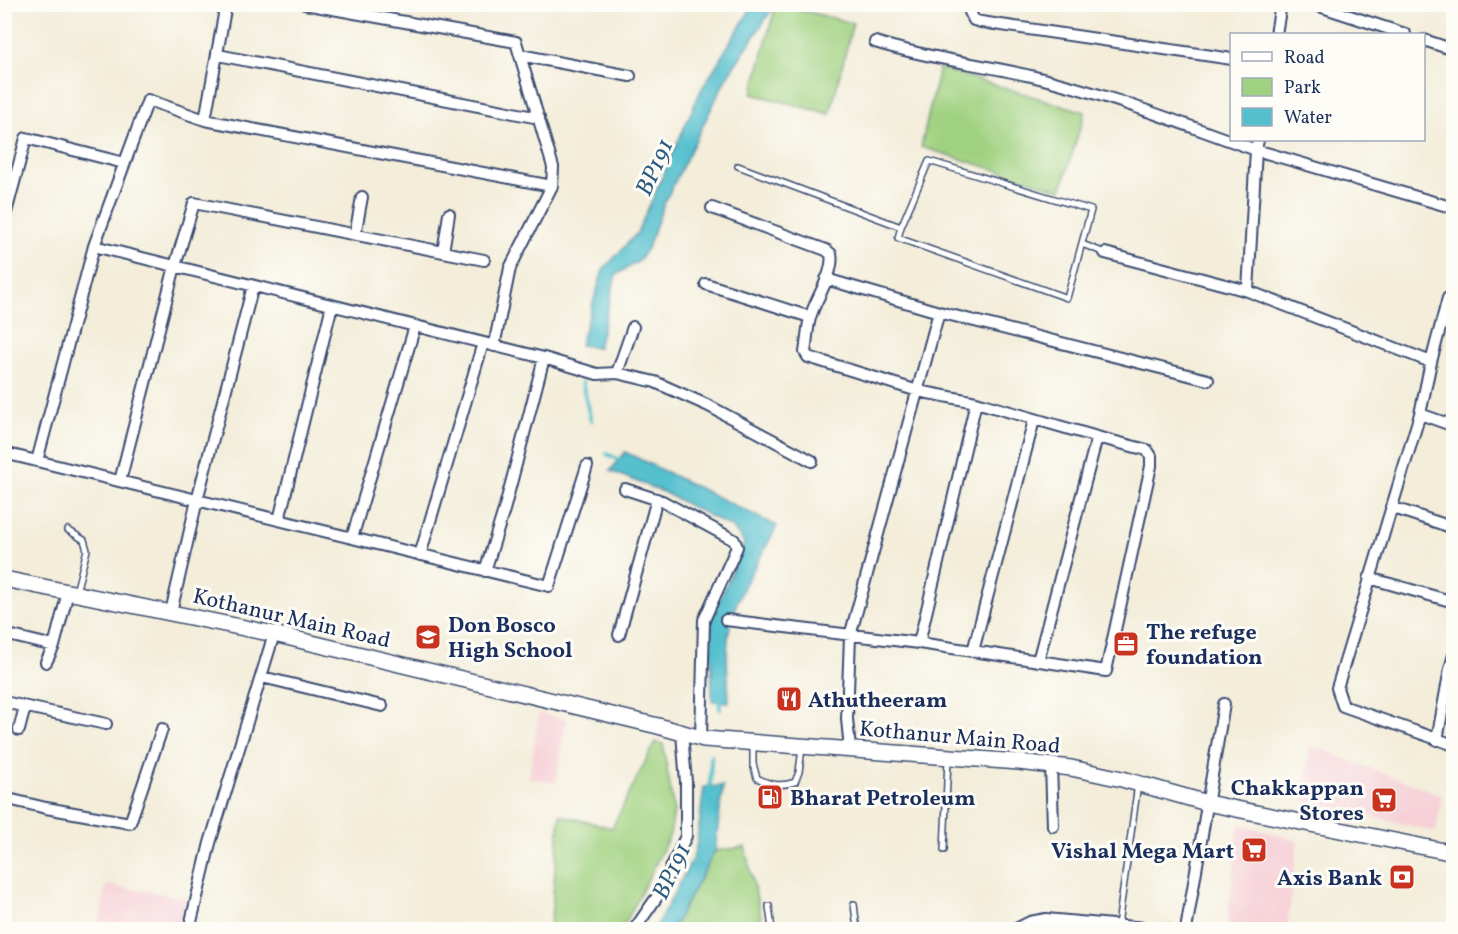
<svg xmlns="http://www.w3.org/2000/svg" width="1458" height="934" font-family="Vollkorn,serif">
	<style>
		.built { fill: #f6cfd7 }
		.green { fill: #a0d180; stroke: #5e806f; stroke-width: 1.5 }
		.water { fill: #54c0ce; stroke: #387896; stroke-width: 1.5 }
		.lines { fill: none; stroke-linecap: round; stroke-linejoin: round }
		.stream { stroke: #54c0ce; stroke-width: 4 }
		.lane-casing { stroke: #3b4c70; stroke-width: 8 }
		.street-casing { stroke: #3b4c70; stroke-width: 14 }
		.secondary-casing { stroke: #3b4c70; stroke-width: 18 }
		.lane { stroke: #fff; stroke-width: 5 }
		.street { stroke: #fff; stroke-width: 10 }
		.secondary { stroke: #fff; stroke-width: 15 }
		.labels { text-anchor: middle; stroke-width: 6; stroke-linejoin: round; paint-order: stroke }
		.street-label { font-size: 22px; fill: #1b2f5e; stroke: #fdfcf7 }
		.poi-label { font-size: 22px; font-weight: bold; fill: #1b2f5e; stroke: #fdfcf7; text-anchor: start }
		.water-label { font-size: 24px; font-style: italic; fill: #2c5a80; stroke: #fdfcf7 }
	</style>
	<rect width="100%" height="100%" fill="#fdfcf7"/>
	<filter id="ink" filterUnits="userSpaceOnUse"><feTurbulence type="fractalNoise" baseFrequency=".0167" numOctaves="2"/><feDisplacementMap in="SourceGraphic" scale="12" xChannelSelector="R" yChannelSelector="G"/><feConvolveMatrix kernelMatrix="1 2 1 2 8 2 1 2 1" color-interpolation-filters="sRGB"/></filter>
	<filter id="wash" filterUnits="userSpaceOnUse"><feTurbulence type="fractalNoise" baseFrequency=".008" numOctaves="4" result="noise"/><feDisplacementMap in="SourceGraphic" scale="24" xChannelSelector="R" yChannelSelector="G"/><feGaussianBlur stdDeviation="1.35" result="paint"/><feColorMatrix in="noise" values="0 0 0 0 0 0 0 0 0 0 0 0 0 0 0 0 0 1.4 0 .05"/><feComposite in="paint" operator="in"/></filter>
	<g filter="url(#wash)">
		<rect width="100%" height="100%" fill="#f3edd9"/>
		<!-- built -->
		<path class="built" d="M539,713L566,720L556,783L529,778Z
			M1311,746L1442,795L1436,832L1301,799Z
			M1239,824L1298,841L1287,929L1227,926Z
			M106,885L187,898L179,929H98Z"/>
		<!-- green -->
		<path class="green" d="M776,4L853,23L830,114L752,94Z
			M939,68L1085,112L1061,190L921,147Z
			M655,742L663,744L674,811L670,835L626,922L618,929H550L560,815L612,828Z
			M745,847L764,929L672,930L715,851Z"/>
		<!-- water -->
		<path class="water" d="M753,5H775L727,77L664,204L648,247L639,261L616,275L598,348L580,345L603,270L637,233L701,90Z
			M625,452L777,526C763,555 743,582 733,614C724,642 728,673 729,702L712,701L711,625L713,615L744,543L733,528L663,492L610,471Z
			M723,786L715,851L672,929H655L693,858L697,842L704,787Z"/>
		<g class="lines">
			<!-- stream -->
			<path class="stream" d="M582,382L591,421
				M607,454L622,461
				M719,697L720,709
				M710,790L711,755"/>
		</g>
	</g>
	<g filter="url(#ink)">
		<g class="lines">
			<!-- lane casing -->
			<g class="lane-casing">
				<path id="lane" d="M738,166L901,227L898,238L1067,298L1091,210L929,161L901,227
					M1082,244L1105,253
					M68,530L84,540L87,550L76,592
					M753,743V764L757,778C770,785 780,787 795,782L799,772L802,748
					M944,850L948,759
					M854,904L857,930
					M769,906L772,930
					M1118,925L1138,784"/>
			</g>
			<!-- street casing -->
			<g class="street-casing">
				<path id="street" d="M305,4L516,42L553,167L552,186L510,268L494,346
					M970,4V12L974,20L981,22L1232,59
					M1313,4L1405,34
					M1276,34L1281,4
					M1424,40L1454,50
					M875,42C926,58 979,64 1031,76C1108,94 1182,124 1256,150L1258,140
					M218,55L539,118
					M520,55L630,76
					M205,120L226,4
					M712,208L826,250L831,254C835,273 815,299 810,318C807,329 807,341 805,352L808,357L918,391L976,402L1097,437
					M4,220L26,138L124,163
					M355,235L362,197
					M94,246L544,358L597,374L617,373L655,382L709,406L812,461
					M443,252L449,214
					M1105,253L1248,291L1431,362L1420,414L1337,688L1343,706L1454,745
					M826,279L939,312
					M706,284L810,317
					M1248,291L1256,150L1454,208
					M1431,362L1448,298
					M617,373L633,327
					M1420,414L1454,426
					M4,453L549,586L587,466
					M37,461L94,246L148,100L205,120L552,186
					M120,481L175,266L194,203L484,260
					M625,489L662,501L734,540L737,547L704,620L701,739
					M1391,507L1454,528
					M279,520L332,305
					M352,538L415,326
					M420,555L483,343
					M485,571L504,510L544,358
					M1369,578L1454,602
					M171,612L197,500L253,286
					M726,620L919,643L1106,671L1151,466V456L1147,450L1097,437L1038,661
					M4,634L54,646
					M619,635L657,499
					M919,643L976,402
					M973,651L1034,420
					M46,662L54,646L68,592
					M1450,669L1454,655
					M262,677L382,706
					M4,702L106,724
					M19,730L25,707
					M1437,740L1450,669L1454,670
					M850,749L847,719L850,636L939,312L1208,380
					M1051,765L1053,826
					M4,798L46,808L130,823L162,729
					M189,930L210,843L274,634
					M634,930L659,894L686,836V782L682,733
					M1014,930L1030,922L1046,919L1168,930
					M1186,930L1224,704"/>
			</g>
			<!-- secondary casing -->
			<g class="secondary-casing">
				<path id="secondary" d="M4,579L274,634L658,726L704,739L1019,762L1071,768L1122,779L1207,803L1454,853"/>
			</g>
			<!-- lane -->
			<use href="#lane" class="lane"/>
			<!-- street -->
			<use href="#street" class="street"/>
			<!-- secondary -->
			<use href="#secondary" class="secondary"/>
		</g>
	</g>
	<!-- icons -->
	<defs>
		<g id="school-square" transform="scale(1.35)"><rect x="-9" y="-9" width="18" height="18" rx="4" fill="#c8321e" stroke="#fdfcf7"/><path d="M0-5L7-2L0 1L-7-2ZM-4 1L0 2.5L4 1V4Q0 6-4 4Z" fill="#fff"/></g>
		<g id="office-square" transform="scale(1.35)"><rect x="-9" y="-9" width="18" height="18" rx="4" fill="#c8321e" stroke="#fdfcf7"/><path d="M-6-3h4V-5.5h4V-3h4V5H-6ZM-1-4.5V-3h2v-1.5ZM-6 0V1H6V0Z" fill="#fff"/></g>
		<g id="restaurant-square" transform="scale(1.35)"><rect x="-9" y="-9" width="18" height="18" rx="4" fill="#c8321e" stroke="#fdfcf7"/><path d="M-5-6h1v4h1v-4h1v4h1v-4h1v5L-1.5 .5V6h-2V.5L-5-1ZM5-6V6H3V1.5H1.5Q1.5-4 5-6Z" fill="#fff"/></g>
		<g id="fuel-square" transform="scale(1.35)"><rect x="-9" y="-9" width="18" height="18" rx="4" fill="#c8321e" stroke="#fdfcf7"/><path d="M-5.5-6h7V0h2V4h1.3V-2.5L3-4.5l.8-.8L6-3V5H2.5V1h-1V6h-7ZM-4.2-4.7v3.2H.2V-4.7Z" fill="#fff"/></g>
		<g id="supermarket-square" transform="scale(1.35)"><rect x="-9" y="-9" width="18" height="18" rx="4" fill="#c8321e" stroke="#fdfcf7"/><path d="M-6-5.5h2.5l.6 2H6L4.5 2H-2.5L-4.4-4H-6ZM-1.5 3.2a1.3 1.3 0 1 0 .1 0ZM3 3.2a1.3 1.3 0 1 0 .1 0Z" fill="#fff"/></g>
		<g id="bank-square" transform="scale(1.35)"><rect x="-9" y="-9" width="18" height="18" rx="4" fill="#c8321e" stroke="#fdfcf7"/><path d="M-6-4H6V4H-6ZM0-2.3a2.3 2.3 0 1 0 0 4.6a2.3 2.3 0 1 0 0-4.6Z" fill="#fff"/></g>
	</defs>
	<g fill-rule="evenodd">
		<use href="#school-square" x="428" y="637"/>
		<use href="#office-square" x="1126" y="644"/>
		<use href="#restaurant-square" x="789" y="699"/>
		<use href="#fuel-square" x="770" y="797"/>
		<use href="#supermarket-square" x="1384" y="800"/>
		<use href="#supermarket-square" x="1254" y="850"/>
		<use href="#bank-square" x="1402" y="877"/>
	</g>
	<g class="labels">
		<!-- street labels -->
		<g class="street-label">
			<text transform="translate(292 617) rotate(13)" y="8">Kothanur Main Road</text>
			<text transform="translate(960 736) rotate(5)" y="8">Kothanur Main Road</text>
		</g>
		<!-- poi labels -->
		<g class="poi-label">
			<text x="448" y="632">Don Bosco<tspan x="448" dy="25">High School</tspan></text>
			<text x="1146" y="639">The refuge<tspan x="1146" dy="25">foundation</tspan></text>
			<text x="808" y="707">Athutheeram</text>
			<text x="1364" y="795" text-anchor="end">Chakkappan<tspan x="1364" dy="25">Stores</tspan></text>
			<text x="790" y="805">Bharat Petroleum</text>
			<text x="1234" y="858" text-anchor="end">Vishal Mega Mart</text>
			<text x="1382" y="885" text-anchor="end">Axis Bank</text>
		</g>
		<!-- water labels -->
		<g class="water-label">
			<text transform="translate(654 167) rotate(-66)" y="8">BP191</text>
			<text transform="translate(671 871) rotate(-65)" y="8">BP191</text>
		</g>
	</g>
	<!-- margin -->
	<rect width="1458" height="934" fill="none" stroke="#fdfcf7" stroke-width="24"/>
	<!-- legend -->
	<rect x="1230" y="33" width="195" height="108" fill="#fdfcf7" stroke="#a3aaba" stroke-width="1.5"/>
	<rect x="1242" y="52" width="30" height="9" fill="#ffffff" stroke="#a3aaba" stroke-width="1.5"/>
	<text x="1284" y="63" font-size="18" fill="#1b2f5e">Road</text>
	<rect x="1242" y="78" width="30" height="18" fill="#a0d180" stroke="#a3aaba" stroke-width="1.5"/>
	<text x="1284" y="93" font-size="18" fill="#1b2f5e">Park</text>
	<rect x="1242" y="108" width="30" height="18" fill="#54c0ce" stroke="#a3aaba" stroke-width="1.5"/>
	<text x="1284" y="123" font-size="18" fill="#1b2f5e">Water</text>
</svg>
